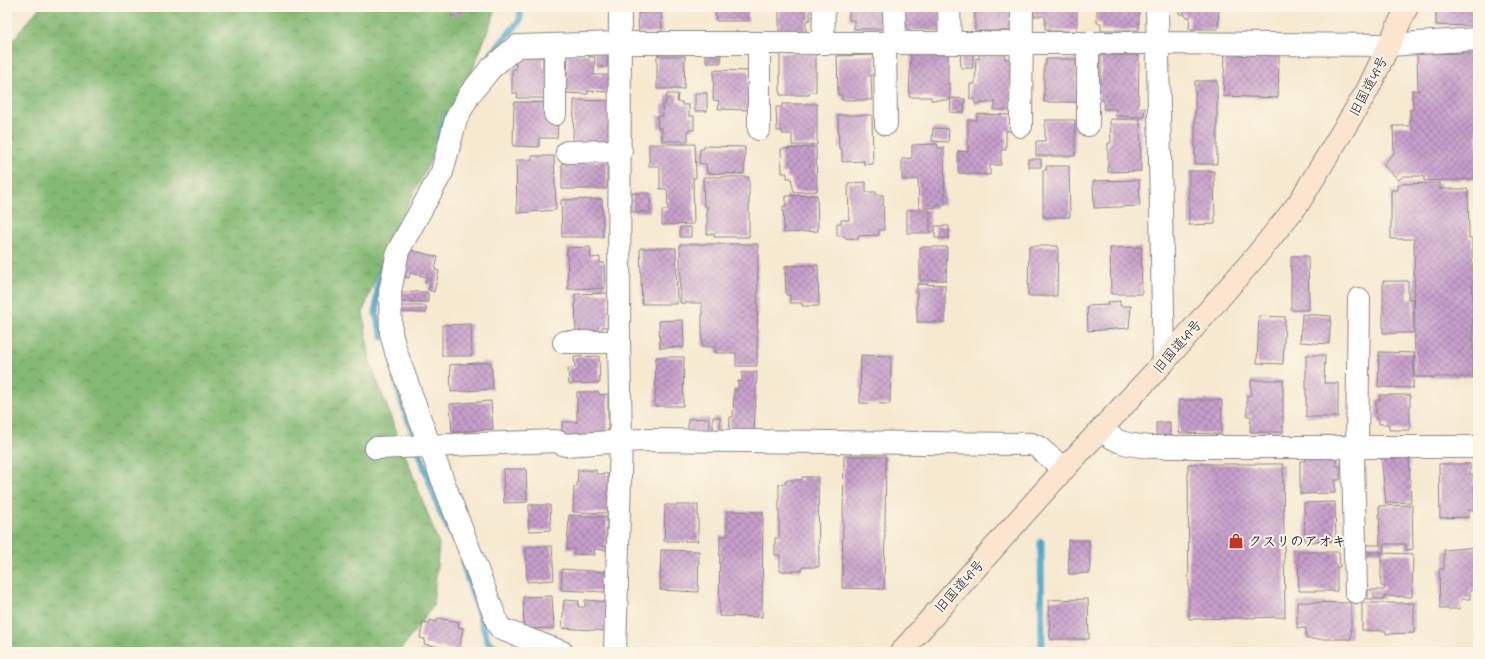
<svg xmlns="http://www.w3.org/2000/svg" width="1485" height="659" font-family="'Indie Flower','Klee One',sans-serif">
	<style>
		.forest { fill: url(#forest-crowns); stroke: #536e58 }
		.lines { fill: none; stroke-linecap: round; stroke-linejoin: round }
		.stream { stroke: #50a7cc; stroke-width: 7 }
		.building { fill: url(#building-cross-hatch) }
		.street-casing { stroke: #8c8686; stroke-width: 24 }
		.secondary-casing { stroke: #8c8686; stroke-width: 24 }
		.street { stroke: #fff; stroke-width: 22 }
		.secondary { stroke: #fce5cf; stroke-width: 22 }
		.labels { text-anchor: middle; stroke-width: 4; stroke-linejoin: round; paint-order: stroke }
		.street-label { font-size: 14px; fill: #22223b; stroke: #fcf5e5 }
		.poi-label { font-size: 14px; font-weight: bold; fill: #22223b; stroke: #fcf5e5; text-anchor: start }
	</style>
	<defs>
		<pattern id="forest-crowns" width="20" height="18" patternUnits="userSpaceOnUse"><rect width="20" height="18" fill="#84b974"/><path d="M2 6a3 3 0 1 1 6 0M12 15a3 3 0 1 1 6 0" fill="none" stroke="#6c9660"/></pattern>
		<pattern id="building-cross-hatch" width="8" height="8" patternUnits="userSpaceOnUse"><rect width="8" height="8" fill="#c69fcb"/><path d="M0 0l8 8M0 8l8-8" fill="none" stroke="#a081a6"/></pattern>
	</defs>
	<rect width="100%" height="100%" fill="#fcf5e5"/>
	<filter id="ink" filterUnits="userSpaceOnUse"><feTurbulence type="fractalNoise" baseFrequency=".025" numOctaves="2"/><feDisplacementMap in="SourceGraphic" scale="8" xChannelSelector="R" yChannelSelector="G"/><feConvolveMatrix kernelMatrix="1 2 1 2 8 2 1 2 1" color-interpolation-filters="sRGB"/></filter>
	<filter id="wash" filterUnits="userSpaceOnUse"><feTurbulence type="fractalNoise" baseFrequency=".012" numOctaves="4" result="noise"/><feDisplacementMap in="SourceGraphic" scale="16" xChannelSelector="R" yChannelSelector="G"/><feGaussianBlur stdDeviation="0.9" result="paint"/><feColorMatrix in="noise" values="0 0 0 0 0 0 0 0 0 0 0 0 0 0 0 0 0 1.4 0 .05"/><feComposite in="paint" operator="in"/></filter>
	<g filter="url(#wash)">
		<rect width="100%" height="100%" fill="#f6e9d0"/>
		<!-- forest -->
		<path class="forest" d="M40,7H497L459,105L392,235L363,311L370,362L439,544L433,606L399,652H7V47Z"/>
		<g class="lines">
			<!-- stream -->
			<path class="stream" d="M492,54L520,20L521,7
				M439,142L442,128L447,116
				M383,337L376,315L378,285L386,262
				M397,387L441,514L455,540
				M1041,542L1042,652
				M463,563L488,642L500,649L512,652"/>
		</g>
		<g id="blocks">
			<!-- building -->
			<path class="building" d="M449,7H465L467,11L452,17Z
				M715,7H748V21H716Z
				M779,7H810V20L806,21V32H779Z
				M849,7H884V29H854V20H849Z
				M903,7H941V29H903Z
				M975,7H1011L1012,31H975Z
				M1034,7H1077V31H1049V29H1045V16H1034Z
				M1097,7H1139V30H1101V23H1097Z
				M1179,7H1219L1218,29H1189L1190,17H1185V14H1179Z
				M1436,7H1478V26L1436,25Z
				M661,12L662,32L639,33L638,13Z
				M706,50H721V63H706Z
				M598,51H607V67H598Z
				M960,51H973V68H961Z
				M911,52H948V85H950V100H931V97H909Z
				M568,53L589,54V57H595L594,75H611L610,92L588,91V94L561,93L562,76H567Z
				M780,53H816V92H810L809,95H780Z
				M979,53H1005V59H1011V110H995V102L975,104V99H970V84H975L976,58L979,59Z
				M1476,53L1478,179L1424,181V176H1403L1399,180L1383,165L1394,153L1393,126H1410V109L1413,110L1412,90L1418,91L1417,54Z
				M1225,54L1279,56L1278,98L1223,96Z
				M875,55L876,75H871L872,100H842V95H838L837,56Z
				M1101,55H1139L1138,107L1145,108L1144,117L1115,116L1116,109H1103L1104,100H1098V80H1101Z
				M657,56H685L684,89H657Z
				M516,57H543V67H548L549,98H517L518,93H512V69H516Z
				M1046,59H1076L1077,102H1044V65L1046,64Z
				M714,70L749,71L748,110L718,109L719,101L713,100Z
				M1195,81H1217V164H1195Z
				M695,93H707V111H695Z
				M667,94H678L677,102H682V105H689V116H694V130H688V141H662V128H658L657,116H663L662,105H665Z
				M951,98L965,99L964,113L950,112Z
				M574,100L611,101L610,144L573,143Z
				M514,102L552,103L558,120L557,138H539V147L513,146Z
				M782,104H817V145H792V134H782L783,131H777L776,107H782Z
				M977,114L1011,115V131H1006V150H1001V165H990V175L958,173V151L968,152V120H977Z
				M838,115H872L873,164L864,165V161L842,162V149H839Z
				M1110,119H1140L1141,171L1108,172V143H1111Z
				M1045,120H1075V156H1036V141H1045Z
				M933,128L949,129L948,142L932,141Z
				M649,144H695L696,178H693L694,224L662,225V210H668L667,189H660V166H649Z
				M937,144L938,148H944L945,205H936V208H919L918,179L902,180V159L912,158V145Z
				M704,146L745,147L744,174L707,173L706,164L699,163L700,149H704Z
				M816,147L817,191L794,192L791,178H787V173H782L781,149Z
				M532,156H554L556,210L517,213L516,160H532Z
				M1028,159H1041V167H1028Z
				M562,161H607V189H562Z
				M1046,166H1069L1070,217H1043V170H1047Z
				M1189,171H1214L1215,224L1189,225Z
				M703,177H749V237H714V234H707V206H704Z
				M1139,180L1140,206L1094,208L1093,181Z
				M866,182V192H876V195H883L884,230H879V235L858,236V239L845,238V236H837V223H841V220H849L848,183Z
				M1440,183V189H1468L1469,238H1472L1473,377H1415L1414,239H1391V190H1398V184Z
				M632,193H650V212H632Z
				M817,195L818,231L784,233L783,206H786V196Z
				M602,199L603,237H562L561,200Z
				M907,210H930V233H907Z
				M935,226H949V238H935Z
				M680,227H691V237H680Z
				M680,244H758L757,366H736V353H716V347H702V303H680Z
				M1029,246H1058L1057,296H1028Z
				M590,247L591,258L600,257V263H604L605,288L568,289L567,248Z
				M920,247H947L946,280H920Z
				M1141,247L1142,294H1111L1110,248Z
				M403,248L438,257L435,270L439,271L434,292L428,290L430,284L425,283L427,277L410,273L409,278L396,275Z
				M640,248H676L677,304H642Z
				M1291,256H1308L1309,310H1291Z
				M818,265L819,306H802V303H790V295H786L785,266Z
				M1383,281H1408V299H1413V333H1383Z
				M917,284L945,285V322H917Z
				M395,292H428V302H395Z
				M608,293L609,327H602V334H576L575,294Z
				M1120,301V306H1131L1129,328L1088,331L1087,306L1108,305L1107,302Z
				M395,306H426V313L395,312Z
				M1302,314L1331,316L1329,344L1300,342Z
				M1259,316L1285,317L1283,364L1257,363Z
				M683,320L684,347L660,348L659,321Z
				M471,324L472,356H442V325Z
				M1379,352L1414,353L1413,388L1378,387Z
				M861,355L891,356L890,404L860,403Z
				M1306,355H1325L1324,383H1338V417H1306Z
				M599,356L600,383L569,384L568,368H575L574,357Z
				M656,357H684L683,406H655Z
				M491,362L493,389L451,392L450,365Z
				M742,372H757L754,434H729L730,417H733L734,389H738V381L742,382Z
				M1251,380H1283V432H1250L1251,416H1247V396L1251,395Z
				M577,392H599V395L608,394V437L562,440V422H577Z
				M1380,395H1410V430H1389V424H1379V419H1376V400H1380Z
				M1179,400H1222L1221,434L1179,433Z
				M491,401L493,429L452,432L450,404Z
				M713,417H720V433H713Z
				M709,418V432H688V419Z
				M1170,422V437H1156V423Z
				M844,456H886L884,589L842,588Z
				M1409,456L1411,502L1386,503L1381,457Z
				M1336,458V466H1340V480H1335V493L1300,494V461H1305V459Z
				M1188,464H1283L1285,617L1189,619Z
				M1439,464H1470V474L1474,475L1475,510H1469V517L1440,518Z
				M503,469H526L527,502L504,503Z
				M578,470H596V474H608V513L573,512L574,487H577Z
				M802,477H818L819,567H802L801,571H780V555H775V538H779V484L786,483V480H802Z
				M1335,502L1336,541L1305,542L1304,503Z
				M529,505H550L551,530L529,531Z
				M665,505H698V541H664Z
				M1412,505L1413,549L1406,550V544H1384V552H1366V545H1380L1379,506Z
				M727,511L763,512L762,617L719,616L720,536H727Z
				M569,515L607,517L606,550L594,549L595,555L574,554V549H567Z
				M1068,540H1089L1090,573L1069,574Z
				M552,546L554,580L527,582L526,547Z
				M1478,547V579H1476L1475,590H1470V599H1461L1460,609H1440L1439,569H1444V550Z
				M661,550L699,551L698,592L660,590Z
				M1298,552H1339L1340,567H1337V591H1299Z
				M1381,553L1413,554L1412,597L1384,596V599H1368V590H1384L1385,587L1381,586Z
				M562,569L606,572L605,592L561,590Z
				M552,596L554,628L524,629L523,597Z
				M1088,599L1089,639H1050L1049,600Z
				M564,600L579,601L578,607H585V600L608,602L606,631L562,628Z
				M1297,602L1351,603V639H1306V628H1297Z
				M1362,603H1414V633L1386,634V631L1362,630Z
				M437,618L459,622L458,627L463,628L459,651L424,644L425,639L420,638L423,622L430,623V620L437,622Z
				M424,649L435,651V652H418L419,650L423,651Z
				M1052,649H1086V652H1052Z"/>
		</g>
	</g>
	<g filter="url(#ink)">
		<use href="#blocks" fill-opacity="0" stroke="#8c8686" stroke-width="1"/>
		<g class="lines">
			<!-- street casing -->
			<g class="street-casing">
				<path id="street" d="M894,7L895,43
					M949,7L950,43
					M1157,7L1164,362
					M759,43V129
					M823,43L824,7
					M885,43L886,124
					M555,114V45
					M1088,125V43
					M1021,126L1022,7
					M567,152L621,151
					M564,342H619
					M1102,430C1117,444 1130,445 1151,447H1478
					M376,448L556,441L565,445L641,440L1031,444L1038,447L1064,469
					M1356,592L1353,458L1357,447L1359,299
					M562,652L501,629L497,622L430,447L396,352L391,333L390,292L398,251L442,172L456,119L469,95L491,68L517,46L620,43H1157L1389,45L1478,39
					M615,652L621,441L619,342L620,7"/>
			</g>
			<!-- secondary casing -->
			<g class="secondary-casing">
				<path id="secondary" d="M901,652L1064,469L1164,362L1256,256L1298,204L1367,91L1407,7"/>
			</g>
			<!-- street -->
			<use href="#street" class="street"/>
			<!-- secondary -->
			<use href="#secondary" class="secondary"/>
		</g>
	</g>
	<!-- icons -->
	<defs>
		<g id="shop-bare" transform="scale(1.2)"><path d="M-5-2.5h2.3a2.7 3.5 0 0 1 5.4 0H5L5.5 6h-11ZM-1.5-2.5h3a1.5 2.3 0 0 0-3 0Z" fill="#c8321e" stroke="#fcf5e5" stroke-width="2.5" paint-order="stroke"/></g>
	</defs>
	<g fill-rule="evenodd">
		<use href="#shop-bare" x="1236" y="541"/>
	</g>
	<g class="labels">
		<!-- street labels -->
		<g class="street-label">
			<text transform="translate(1368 86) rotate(-62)" y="5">旧国道49号</text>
			<text transform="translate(1177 346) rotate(-49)" y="5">旧国道49号</text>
			<text transform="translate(959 586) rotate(-48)" y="5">旧国道49号</text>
		</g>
		<!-- poi labels -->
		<g class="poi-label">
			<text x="1248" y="546">クスリのアオキ</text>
		</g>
	</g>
	<!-- margin -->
	<rect width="1485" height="659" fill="none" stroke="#fcf5e5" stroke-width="24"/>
</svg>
